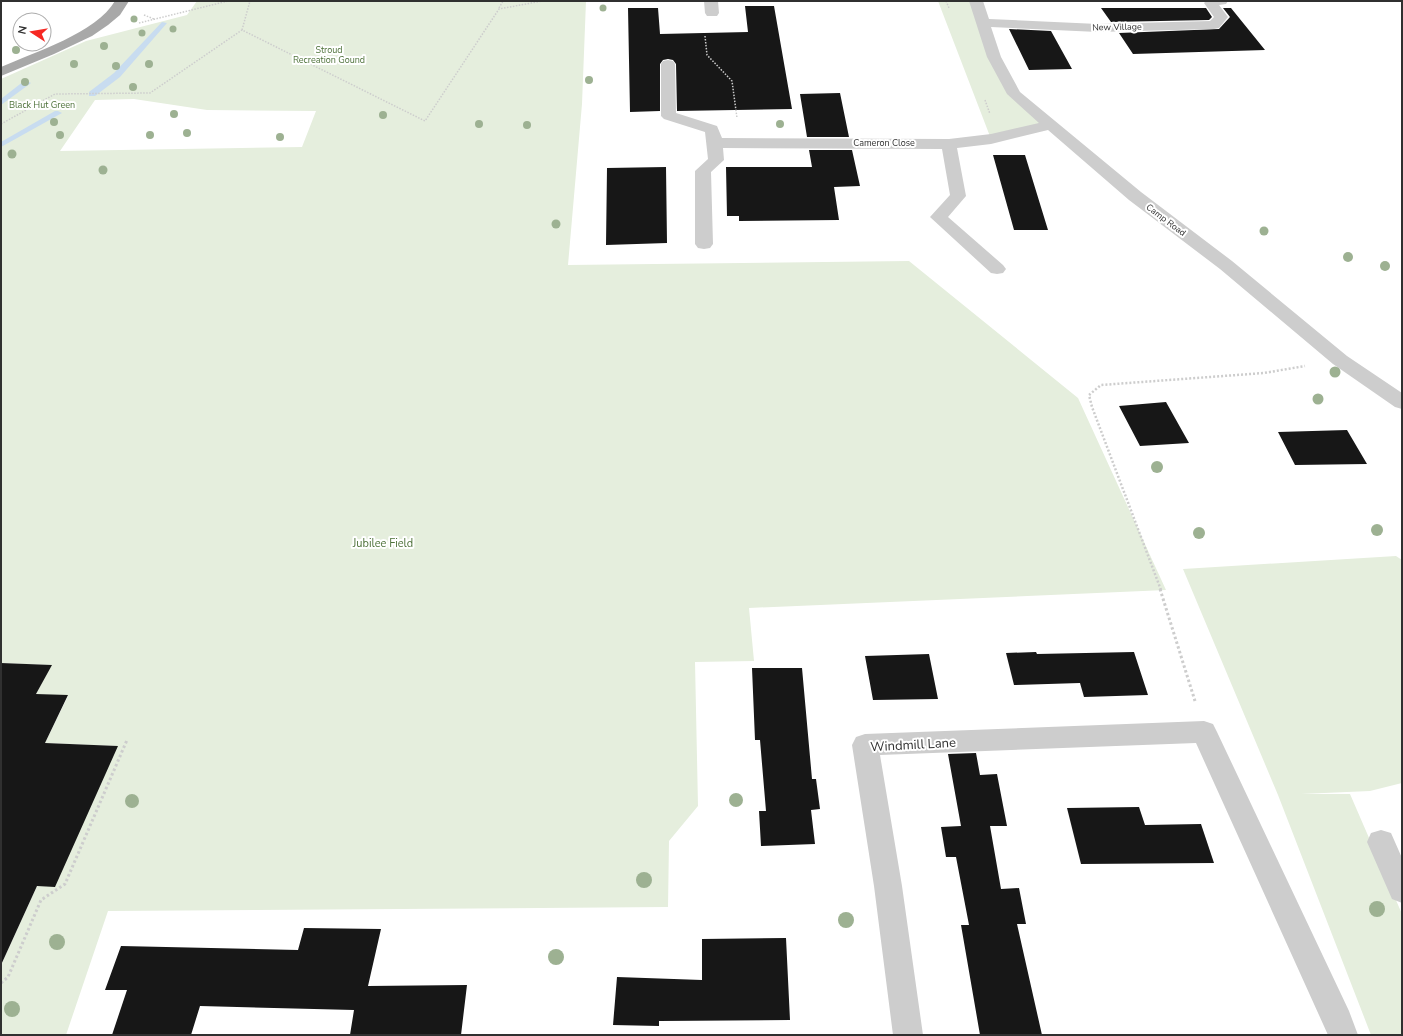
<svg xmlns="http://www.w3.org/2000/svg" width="1403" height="1036" font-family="'Nunito Sans',sans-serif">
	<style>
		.green { fill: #e5eedd; fill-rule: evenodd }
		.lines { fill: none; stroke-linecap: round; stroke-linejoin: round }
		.stream { fill: #c8dcf0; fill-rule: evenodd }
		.building { fill: #171717 }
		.path-far2 { stroke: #cdcdcd; stroke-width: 1.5; stroke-dasharray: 1.5 1.5; stroke-linecap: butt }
		.path-far1 { stroke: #cdcdcd; stroke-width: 2.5; stroke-dasharray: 2 2; stroke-linecap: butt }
		.path { stroke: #cdcdcd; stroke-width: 3; stroke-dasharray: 2.5 2.5; stroke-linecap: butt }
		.minor { fill: #cdcdcd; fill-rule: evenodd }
		.major { fill: #a8a8a8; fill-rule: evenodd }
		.tree { fill: #9db192 }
		.labels { text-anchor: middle; stroke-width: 4; stroke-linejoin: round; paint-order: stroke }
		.far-street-label { font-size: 9px; fill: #303030; stroke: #fff }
		.far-park-label { font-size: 9px; fill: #4d7139; stroke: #fff }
		.park-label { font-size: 11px; fill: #4d7139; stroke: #fff }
		.near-street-label { font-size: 13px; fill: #303030; stroke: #fff }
	</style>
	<rect width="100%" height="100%" fill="#fff"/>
	<!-- green -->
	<path class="green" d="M197,1H586L582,104L568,265L909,261L1078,398L1166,590L749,608L754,661L695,662L698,806L669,841L668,907L108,911L66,1035H1V965L37,886L117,746L45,743L68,696L36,694L51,665L1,663V79L86,41L187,15ZM134,99L207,110L316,111L302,147L60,151L95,100Z
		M938,1H976L1014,94L1051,125L991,139Z
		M1396,556L1402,560V783L1370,791L1301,794H1350L1402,914V1035H1371L1278,795L1183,569Z"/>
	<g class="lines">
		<!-- stream -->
		<path class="stream" d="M162,22L167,23L120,77L95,96H89V92L114,73Z
			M24,81H27L31,83L1,105V99Z
			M55,111H58L62,113L1,147V142Z"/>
	</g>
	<!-- building -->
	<path class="building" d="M745,6H774L792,109L677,111L676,64L673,60L668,59L663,60L660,64V111L630,112L628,8H658L660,34L748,32Z
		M1101,8H1206L1212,17L1209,20L1111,22Z
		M1223,8H1231L1265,50L1133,54L1119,33L1219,29L1230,17Z
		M1009,29L1051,31L1072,69L1029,70Z
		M840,93L849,137H807L800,94Z
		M809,150H852L860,186L834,187L839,220L739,221V216H727L726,167H812Z
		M993,155H1025L1048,230H1014Z
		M666,167L667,243L606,245L607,168Z
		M1166,402L1189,443L1140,446L1119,406Z
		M1347,430L1367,464L1295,465L1278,432Z
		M1036,652L1037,654L1134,652L1148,695L1084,697L1080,683L1014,685L1006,653Z
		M929,654L938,699L873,700L865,656Z
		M1,663L52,665L36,694L68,695L45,743L118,746L55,887L37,886L1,965Z
		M752,668H802L812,779H816L820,809L811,810L815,844L761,846L759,811H766L760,740H755Z
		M976,753L980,775L997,774L1007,826H990L1001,889L1019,888L1026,924H1017L1042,1035H980L961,925H969L956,857H946L941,827L961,826L948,754Z
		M1139,807L1145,825L1201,824L1214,863L1081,864L1067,808Z
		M304,928L381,929L368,986L467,985L461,1035H350L354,1010L200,1006L191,1035H112L127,990H105L121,946L298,950Z
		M786,938L790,1020L659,1021V1026L613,1025L617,977L702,980V939Z"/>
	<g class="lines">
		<!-- path-far2 -->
		<path class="path-far2" d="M946,1L949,8
			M499,8L503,1
			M144,15L154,19
			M139,23L228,1
			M242,30L250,1
			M705,36L707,55L732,81L737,118
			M985,100L990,114
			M1,124L55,94L150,93L242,30L425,121L499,9L542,1"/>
		<!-- path-far1 -->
		<path class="path-far1" d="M1161,590L1092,407L1089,395L1101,385L1264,373L1305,366"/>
		<!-- path -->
		<path class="path" d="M1160,589L1195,701
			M1,983L8,977L41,900L65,884L127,740"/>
		<!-- minor -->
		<path class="minor" d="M704,1H718L719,13L717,16H707L705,13Z
			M969,1H983L989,19L1098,24L1210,21L1214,17L1204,3L1206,1H1228L1226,4L1219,5L1228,17L1219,28L1214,29L1098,32L991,27L1001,57L1020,92L1141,192L1232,261L1347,356L1402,393V409L1395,407L1333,364L1220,269L1129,200L1048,130L991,144L957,148L966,196L948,217L1003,265L1006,269L1003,273L997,274L991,273L930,217L950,195L942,149L723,148L724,160L711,172L713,244L710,248L704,249L698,248L695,244V171L708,159L705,132L664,119L661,116V64L663,61L668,60L673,61L675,64L676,113L717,126L722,138L949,139L991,134L1039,123L1007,94L987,57Z
			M1204,721L1213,724L1217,732L1349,1011L1358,1035H1328L1196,743L880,755L902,886L923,1035H893L874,886L852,745L856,737L865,734Z
			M1381,830L1391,833L1402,858V903L1392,899L1367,842L1371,833Z"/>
		<!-- major -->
		<path class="major" d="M115,1H129L120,15L108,25L92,36L54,54L1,76V67C35,52 96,33 115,1Z"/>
	</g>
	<!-- trees -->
	<g class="tree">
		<circle cx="603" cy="8" r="3.5"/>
		<circle cx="134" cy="19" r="3.5"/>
		<circle cx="173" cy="29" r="3.5"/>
		<circle cx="142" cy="33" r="3.5"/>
		<circle cx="104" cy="46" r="4"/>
		<circle cx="16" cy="50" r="4"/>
		<circle cx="74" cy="64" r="4"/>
		<circle cx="149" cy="64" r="4"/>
		<circle cx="116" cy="66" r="4"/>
		<circle cx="589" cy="80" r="4"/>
		<circle cx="25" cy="82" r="4"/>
		<circle cx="133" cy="87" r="4"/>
		<circle cx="174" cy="114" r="4"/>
		<circle cx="383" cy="115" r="4"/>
		<circle cx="54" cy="122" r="4"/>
		<circle cx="479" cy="124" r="4"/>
		<circle cx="780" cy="124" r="4"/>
		<circle cx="527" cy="125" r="4"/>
		<circle cx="187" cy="133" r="4"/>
		<circle cx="60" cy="135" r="4"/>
		<circle cx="150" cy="135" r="4"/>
		<circle cx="280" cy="137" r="4"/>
		<circle cx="12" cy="154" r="4.5"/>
		<circle cx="103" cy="170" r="4.5"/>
		<circle cx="556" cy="224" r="4.5"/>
		<circle cx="1264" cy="231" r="4.5"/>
		<circle cx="1348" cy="257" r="5"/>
		<circle cx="1385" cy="266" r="5"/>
		<circle cx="1335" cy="372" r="5.5"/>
		<circle cx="1318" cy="399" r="5.5"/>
		<circle cx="1157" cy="467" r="6"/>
		<circle cx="1377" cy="530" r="6"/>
		<circle cx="1199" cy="533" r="6"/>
		<circle cx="736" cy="800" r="7"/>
		<circle cx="132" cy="801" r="7"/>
		<circle cx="644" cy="880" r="8"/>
		<circle cx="1377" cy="909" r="8"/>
		<circle cx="846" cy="920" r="8"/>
		<circle cx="57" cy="942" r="8"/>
		<circle cx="556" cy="957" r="8"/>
		<circle cx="12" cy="1009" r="8"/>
	</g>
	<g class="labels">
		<!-- far-street labels -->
		<g class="far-street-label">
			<text transform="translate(1117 27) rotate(-1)" y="3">New Village</text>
			<text x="884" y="146">Cameron Close</text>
			<text transform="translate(1166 220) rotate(37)" y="3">Camp Road</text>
		</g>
		<!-- far-park labels -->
		<g class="far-park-label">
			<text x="329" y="53">Stroud<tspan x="329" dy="10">Recreation Gound</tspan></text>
			<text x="42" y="108">Black Hut Green</text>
		</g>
		<!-- park labels -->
		<g class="park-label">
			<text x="383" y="547">Jubilee Field</text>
		</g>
		<!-- near-street labels -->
		<g class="near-street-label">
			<text transform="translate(913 744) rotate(-3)" y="5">Windmill Lane</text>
		</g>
	</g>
	<!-- border -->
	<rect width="1403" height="1036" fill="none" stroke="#303030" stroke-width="4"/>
	<!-- north arrow -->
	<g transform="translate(32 32) rotate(282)"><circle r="19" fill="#ffffff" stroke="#acacac"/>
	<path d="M0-3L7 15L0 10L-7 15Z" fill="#f62823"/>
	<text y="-6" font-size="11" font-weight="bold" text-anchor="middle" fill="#303030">N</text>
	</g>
</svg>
